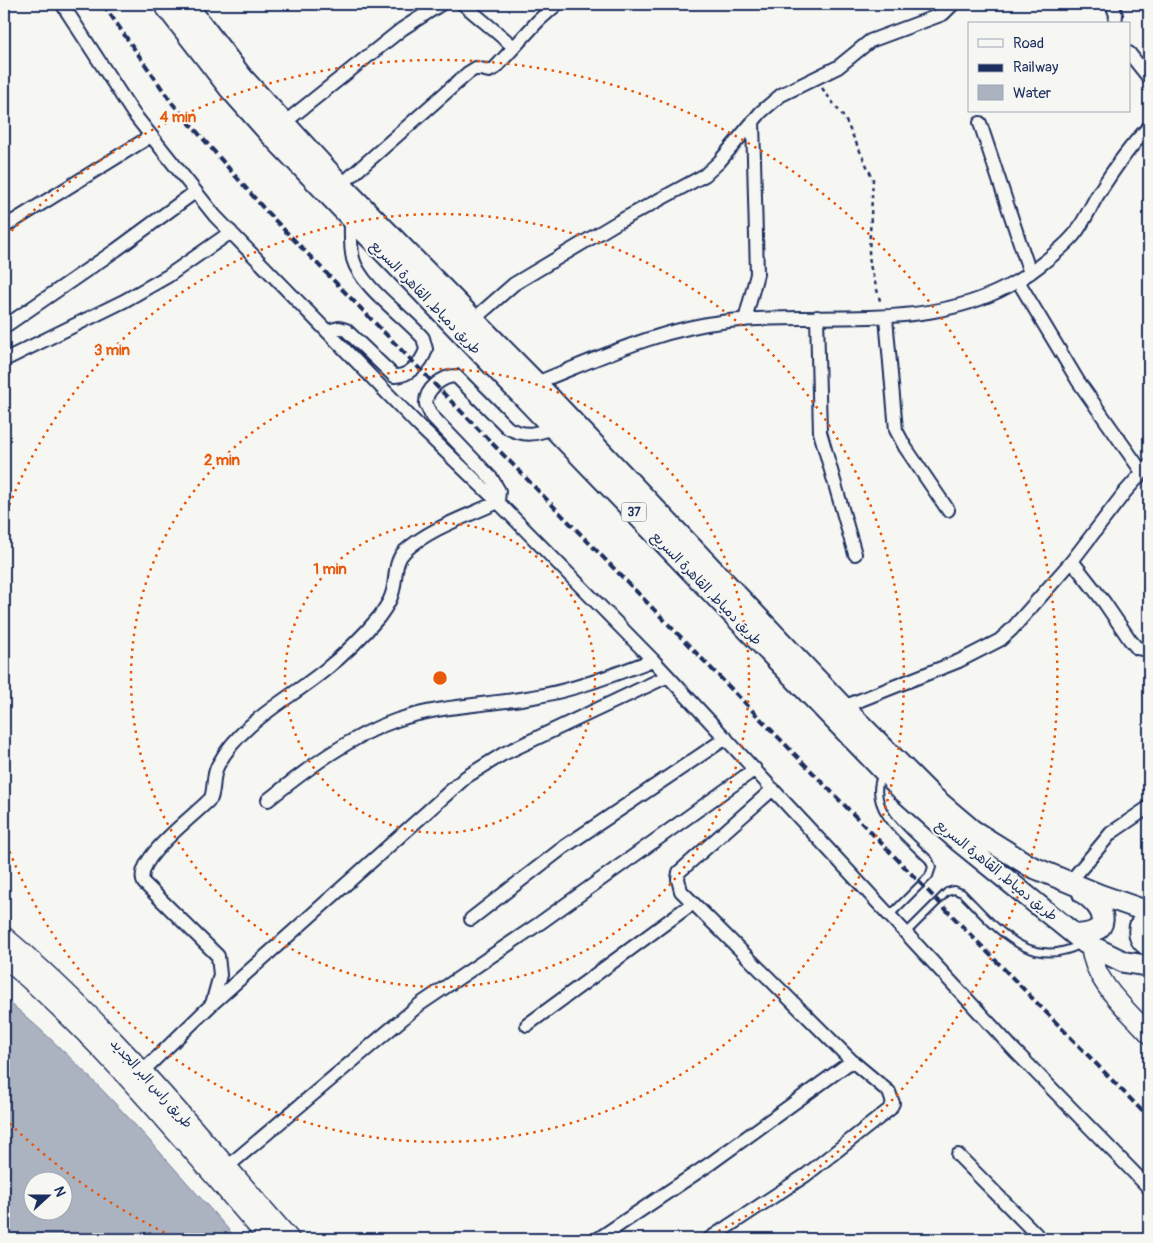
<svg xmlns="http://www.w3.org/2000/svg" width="1153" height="1243" font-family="Pangolin,'Playpen Sans Arabic',sans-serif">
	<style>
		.water { fill: #abb2c0; stroke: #717e99; fill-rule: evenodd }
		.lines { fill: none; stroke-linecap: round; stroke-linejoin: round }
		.service-casing { stroke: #1b2f5e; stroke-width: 10 }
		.minor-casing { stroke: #1b2f5e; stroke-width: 16 }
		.secondary-casing { stroke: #1b2f5e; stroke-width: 21 }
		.trunk-casing { stroke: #1b2f5e; stroke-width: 24 }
		.path { stroke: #1b2f5e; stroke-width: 2.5; stroke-dasharray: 4 4; stroke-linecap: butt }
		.service { stroke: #f6f6f2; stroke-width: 6 }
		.minor { stroke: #f6f6f2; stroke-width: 12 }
		.secondary { stroke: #f6f6f2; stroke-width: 18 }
		.trunk { stroke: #f6f6f2; stroke-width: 20 }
		.rail { stroke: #1b2f5e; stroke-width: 4; stroke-dasharray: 8 4; stroke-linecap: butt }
		.ring { fill: none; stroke: #e8590c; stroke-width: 2.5; stroke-dasharray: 2.5 5 }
		.labels { text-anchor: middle; stroke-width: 4; stroke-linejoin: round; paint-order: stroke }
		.shield { fill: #f6f6f2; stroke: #5d6b8a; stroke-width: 1 }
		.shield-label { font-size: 12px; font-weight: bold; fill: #1b2f5e }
		.street-label { font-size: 14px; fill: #1b2f5e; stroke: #f6f6f2 }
		.centre { fill: #e8590c; stroke: #f6f6f2; stroke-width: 2.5 }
		.ring-label { font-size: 15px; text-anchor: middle; font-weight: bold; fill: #e8590c; stroke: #f6f6f2; stroke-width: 4; stroke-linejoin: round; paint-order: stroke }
	</style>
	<rect width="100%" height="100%" fill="#f6f6f2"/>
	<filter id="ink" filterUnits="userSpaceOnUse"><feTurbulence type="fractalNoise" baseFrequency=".02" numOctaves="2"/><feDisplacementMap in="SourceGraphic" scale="10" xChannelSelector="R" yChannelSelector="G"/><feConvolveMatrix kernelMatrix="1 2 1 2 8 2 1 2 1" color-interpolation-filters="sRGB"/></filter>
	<g filter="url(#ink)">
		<!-- water -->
		<path class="water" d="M4,998C90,1069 163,1156 237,1239H4ZM32,1180H62V1210H32Z"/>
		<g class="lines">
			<!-- service casing -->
			<g class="service-casing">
				<path id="service" d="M882,774C865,809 907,838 929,860L932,867L929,876L890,915
					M906,933L947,892L954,890L962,893C995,926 1029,972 1081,944"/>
			</g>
			<!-- minor casing -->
			<g class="minor-casing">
				<path id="minor" d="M62,4L133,113L215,216L420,427L498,502L653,660L1016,1052L1149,1188
					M463,4L514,47
					M1112,4L1116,15L1115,24
					M1129,53L1149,78
					M284,123L402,29L441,4
					M980,123L1030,273
					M341,185L468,73L476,68L489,71L495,68L538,21L557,4
					M4,227L151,136
					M1018,281L1078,381L1142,472
					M817,317L820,432L855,554
					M886,318L896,430L905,447L948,510
					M473,320L514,284L618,222L705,175L719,162L761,112L781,95L838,67L870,41L943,14L953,4
					M745,320L757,274L753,121
					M4,327L116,250L195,192
					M327,331L339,328L346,330L394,376C408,377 422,363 426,349L423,338C403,315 361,287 353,259C350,246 351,232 351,220
					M4,360L124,301L168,276L231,232
					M536,383C599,358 661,328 729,321C831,310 942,336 1031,272C1046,261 1062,249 1074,235C1083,224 1090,208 1097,196C1113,170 1128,148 1149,127
					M1072,561L1104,602L1130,640L1137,648L1149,650
					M843,707L959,661L1000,640L1012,629L1072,561L1125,492L1149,465
					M268,800C307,769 350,736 397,720C441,705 488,705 533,697C575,690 613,675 653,660
					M1069,883L1111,833L1149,807
					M471,919L564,847L726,738
					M212,1004L220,975L218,956L144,883C132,860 197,814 211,798C215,787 212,776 218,765C241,722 288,700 325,670C345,654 363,636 379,617C384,610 390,602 392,594C397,580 393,562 405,551C430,528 468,516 498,502L499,491L492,479L431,415C430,412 427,407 426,404C425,389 443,376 456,376L508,428C525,437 536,434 553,428
					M527,1025L693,903
					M142,1072L212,1004L466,777L503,754L668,676
					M958,1155L1041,1239
					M227,1167L419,1005L540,923L755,769
					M598,1239L711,1163L852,1061
					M709,1239L806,1175L890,1109L893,1103L889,1092L852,1061L681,891L678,879L679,872L773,789"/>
			</g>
			<!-- secondary casing -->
			<g class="secondary-casing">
				<path id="secondary" d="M4,936C110,1025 199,1135 290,1239
					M1090,946C1094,983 1126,1008 1149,1034
					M4,958C103,1041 184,1143 268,1239"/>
			</g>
			<!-- trunk casing -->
			<g class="trunk-casing">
				<path id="trunk" d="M164,4L230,89L270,134L902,790L960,842L1085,943L1124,962L1149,966
					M186,4L242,77L341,185L536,383L843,707L933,797L972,830L1030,866L1100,895L1149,912
					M1149,916C1136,924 1136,939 1149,946
					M1075,935C1112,934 1109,911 1083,893"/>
			</g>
			<!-- path -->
			<path class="path" d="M822,88L845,119L873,179L869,252L870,265L881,304"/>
			<!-- service -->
			<use href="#service" class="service"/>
			<!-- minor -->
			<use href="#minor" class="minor"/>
			<!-- secondary -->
			<use href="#secondary" class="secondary"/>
			<!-- trunk -->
			<use href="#trunk" class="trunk"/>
			<!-- rail -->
			<path class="rail" d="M103,4L172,103L265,210L1149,1118"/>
		</g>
	</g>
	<!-- distance rings -->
	<g class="ring">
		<circle cx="440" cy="678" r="155"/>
		<circle cx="440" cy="678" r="309"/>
		<path d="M4 519A464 464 0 1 1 4 837"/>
		<path d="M178 1239A619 619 0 0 1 6 1120M6 236A619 619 0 1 1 702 1239"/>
	</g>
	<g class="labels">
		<!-- shield labels -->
		<rect class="shield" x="621.5" y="502.5" width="25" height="19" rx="4"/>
		<g class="shield-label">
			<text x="634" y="516">37</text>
		</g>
		<!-- street labels -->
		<g class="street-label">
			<text transform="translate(426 297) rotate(46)" y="5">طريق دمياط, القاهرة السريع</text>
			<text transform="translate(707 588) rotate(46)" y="5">طريق دمياط, القاهرة السريع</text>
			<text transform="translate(997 870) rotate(39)" y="5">طريق دمياط, القاهرة السريع</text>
			<text transform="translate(152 1083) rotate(48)" y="5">طريق راس البر الجديد</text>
		</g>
	</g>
	<circle cx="440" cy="678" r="8" class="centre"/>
	<g class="ring-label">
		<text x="178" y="122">4 min</text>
		<text x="112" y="355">3 min</text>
		<text x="222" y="465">2 min</text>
		<text x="330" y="574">1 min</text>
	</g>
	<!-- margin -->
	<rect width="1153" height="1243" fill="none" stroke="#f6f6f2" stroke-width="20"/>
	<rect x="10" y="10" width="1133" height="1223" fill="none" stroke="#1b2f5e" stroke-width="2" filter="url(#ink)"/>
	<!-- legend -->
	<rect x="968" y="22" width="162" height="90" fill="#f6f6f2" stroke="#9ea6b7"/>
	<rect x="978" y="39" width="25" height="8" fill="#f6f6f2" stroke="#9ea6b7"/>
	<text x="1013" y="48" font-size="15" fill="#1b2f5e">Road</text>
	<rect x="978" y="64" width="25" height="8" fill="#1b2f5e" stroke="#9ea6b7"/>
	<text x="1013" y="72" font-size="15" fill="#1b2f5e">Railway</text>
	<rect x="978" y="85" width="25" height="15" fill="#abb2c0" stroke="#9ea6b7"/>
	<text x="1013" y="98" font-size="15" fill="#1b2f5e">Water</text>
	<!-- north arrow -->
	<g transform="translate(48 1196) rotate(69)"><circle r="24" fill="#f6f6f2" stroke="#9ea6b7"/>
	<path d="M0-4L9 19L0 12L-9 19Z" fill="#1b2f5e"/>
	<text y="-8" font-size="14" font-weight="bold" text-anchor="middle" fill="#1b2f5e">N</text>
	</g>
</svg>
